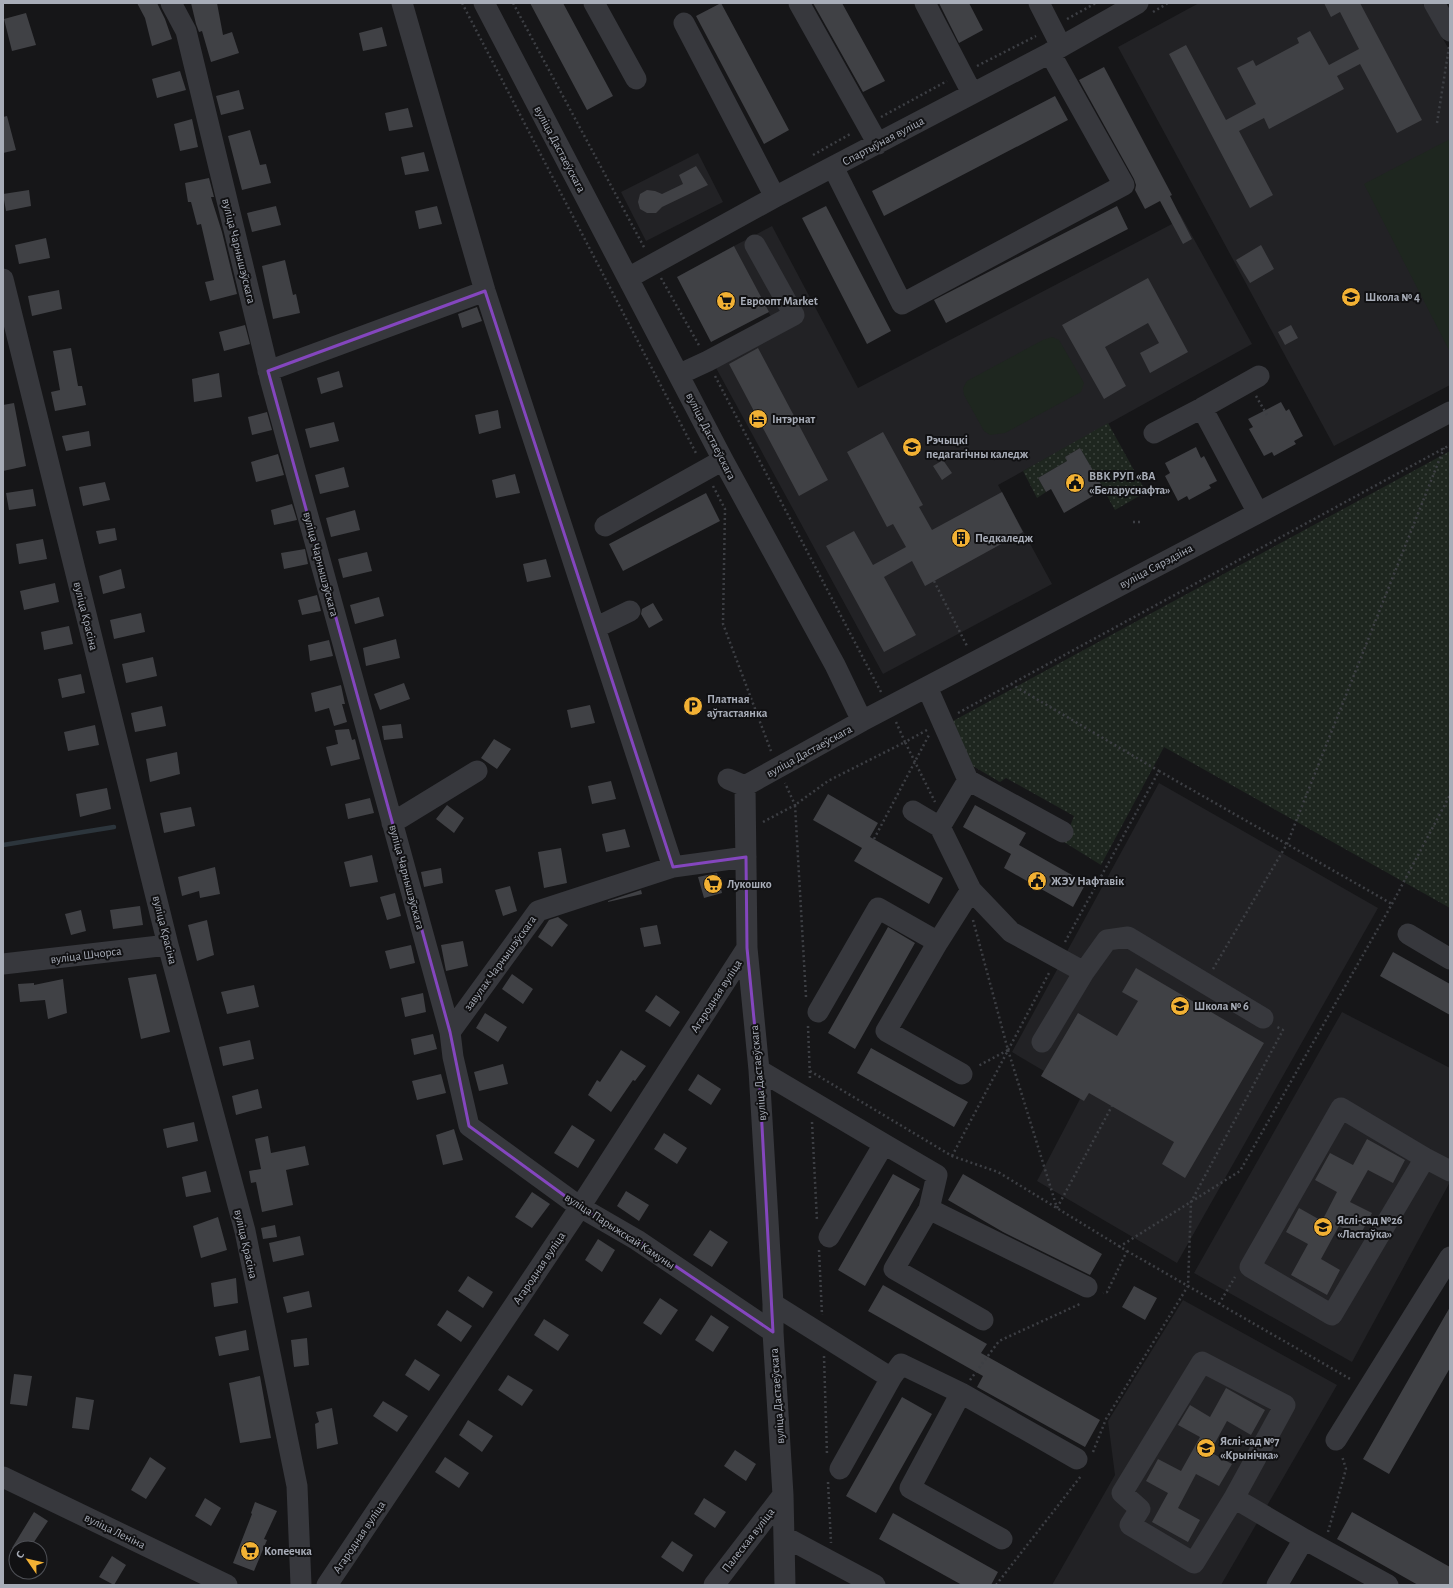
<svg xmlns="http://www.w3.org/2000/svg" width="1453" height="1588" font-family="'Alegreya Sans',sans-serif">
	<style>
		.built { fill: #222225 }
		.grass { fill: url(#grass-dots) }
		.green { fill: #1e261f }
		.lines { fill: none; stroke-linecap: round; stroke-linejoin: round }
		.stream { stroke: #2c353c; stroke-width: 4.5 }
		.building { fill: #404145 }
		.path { stroke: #3d3f44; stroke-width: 2.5; stroke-dasharray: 2 3; stroke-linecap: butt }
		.minor { stroke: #37383d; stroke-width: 21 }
		.marked { fill: none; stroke: #8446be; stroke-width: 3; stroke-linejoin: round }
		.labels { text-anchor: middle; stroke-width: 4; stroke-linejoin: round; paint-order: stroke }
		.street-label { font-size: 12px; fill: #a8adb8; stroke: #111113 }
		.poi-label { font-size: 12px; font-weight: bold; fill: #a8adb8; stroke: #111113; text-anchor: start }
	</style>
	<defs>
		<pattern id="grass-dots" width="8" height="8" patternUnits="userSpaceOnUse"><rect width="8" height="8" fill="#1e261f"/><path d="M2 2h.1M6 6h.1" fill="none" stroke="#3c433d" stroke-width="1.8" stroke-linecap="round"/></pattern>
	</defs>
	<rect width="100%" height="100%" fill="#161618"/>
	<!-- built -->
	<path class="built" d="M1199,3H1422L1450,51V385L1334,446L1118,47Z
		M698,153L723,202L646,241L621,192Z
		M1180,214L1252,344L998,485L1052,584L883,674L715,366L779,332L734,246L772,226L858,388L1172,224L1170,219Z
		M1159,783L1378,908L1177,1263L1037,1181L1080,1099L1041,1076L1044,1071L1012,1052Z
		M1342,1012L1450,1068V1182L1352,1362L1194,1273Z
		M1183,1300L1337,1385L1221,1585H1052L1115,1475L1108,1421Z"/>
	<!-- grass -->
	<path class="grass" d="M1108,423L1146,492L1115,510L1080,448L1065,457L1067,461L1038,478L1046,492L1037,498L1023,471Z
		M1450,451V908L1164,747L1101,865L1064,842L1074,816L1006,778L1000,782L971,765L953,721Z"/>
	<!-- green -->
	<path class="green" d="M1450,139V352L1364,184Z
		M1052,337L1059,340L1084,383L1081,392L1005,433L990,435L984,431L964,395L963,388L967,381L1043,340Z"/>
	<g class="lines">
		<!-- stream -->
		<path class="stream" d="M3,845L114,827"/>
	</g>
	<!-- building -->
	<path class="building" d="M137,3H157L165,19L172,39L152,46L145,18Z
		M191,3H217L223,35L232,32L239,53L211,62L202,31L199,32L196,24Z
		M530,3H563L613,96L587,110Z
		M721,3L789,130L764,144L696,16Z
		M813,3H842L885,81L863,92Z
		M939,3H969L983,30L959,43Z
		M1324,3H1360L1422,120L1397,133L1360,64L1337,76L1344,89L1269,129L1264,118L1239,131L1273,195L1250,208L1169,54L1186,45L1226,120L1256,104L1237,68L1253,60L1256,66L1299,43L1297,38L1310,31L1329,65L1359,49L1340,12L1331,17Z
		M26,13L36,45L12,51L4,19Z
		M382,27L387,46L363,51L359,33Z
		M1104,67L1172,195L1170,196L1192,239L1183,244L1160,201L1145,209L1135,190L1136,185L1134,179L1079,80Z
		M180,71L186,90L157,98L152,79Z
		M239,90L244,109L221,115L216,96Z
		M1055,96L1068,120L884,216L872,191Z
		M408,108L413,127L389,131L385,113Z
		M7,116L16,150L3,153V117Z
		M192,119L198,147L180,151L174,124Z
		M250,130L260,165L266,164L271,183L242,190L228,136Z
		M424,152L429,171L405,175L401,157Z
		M696,166L708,185L662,207L656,213H647L640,209L638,202L640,194L647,190L655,191L662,194L683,184L679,175Z
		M209,178L214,197H211L222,232L237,294L210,301L205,282L214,280L201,224L197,225L191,202H188L185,183Z
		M29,190L31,206L6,211L3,194Z
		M276,206L281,225L252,232L247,213Z
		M437,206L442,224L419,229L415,211Z
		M826,206L891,331L867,344L802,218Z
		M1117,206L1128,229L946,323L934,300Z
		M46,238L50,258L19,264L15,245Z
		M1261,245L1274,269L1250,283L1236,260Z
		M734,246L769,312L711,342L677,277Z
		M285,260L293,295L296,294L300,313L273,319L262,266Z
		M1148,278L1188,352L1150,373L1140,353L1159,343L1148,323L1105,347L1126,386L1104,399L1062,325Z
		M59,290L62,309L32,316L28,296Z
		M477,307L482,321L462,328L458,314Z
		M245,325L250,344L224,351L219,332Z
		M1291,325L1298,338L1285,345L1278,332Z
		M71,348L78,386H82L86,405L55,411L51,392L60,390L53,351Z
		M758,348L828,480L799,496L729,364Z
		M339,371L343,387L321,394L317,378Z
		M219,373L222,397L194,402L192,379Z
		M1281,402L1286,411L1289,409L1303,436L1294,441L1296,444L1274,456L1272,452L1264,456L1249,429L1253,427L1248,419Z
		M14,403L26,466L3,471V405Z
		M498,410L501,428L479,434L475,415Z
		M267,412L272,430L252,435L248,417Z
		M334,422L339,441L310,448L305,429Z
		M89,431L91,446L66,451L62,436Z
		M883,432L923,505L919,507L932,530L1002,492L1023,532L925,586L912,561L884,577L916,635L884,652L826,546L854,531L873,565L906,547L893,524L887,527L847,452Z
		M1196,447L1201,458L1204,456L1217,481L1209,485L1211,488L1189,500L1187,496L1178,501L1165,476L1170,473L1165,463Z
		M1080,448L1102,486L1091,492L1093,496L1064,513L1051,489L1046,492L1038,478L1067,461L1065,457Z
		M278,454L284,475L256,482L251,462Z
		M943,460L952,473L942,480L933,466Z
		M344,467L349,487L320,494L315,475Z
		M515,474L520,493L496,498L492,480Z
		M105,482L110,500L83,506L79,487Z
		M33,489L36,506L9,510L6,493Z
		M706,493L720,521L623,571L609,544Z
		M292,504L297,520L274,525L271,510Z
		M355,510L360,530L331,537L326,518Z
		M115,528L117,540L99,544L96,531Z
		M43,539L47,559L19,564L16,544Z
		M305,549L308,564L284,569L281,553Z
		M367,552L372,571L343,578L338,559Z
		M546,559L551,577L527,582L523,564Z
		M121,569L125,588L103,594L99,576Z
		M55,583L59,602L24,610L20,591Z
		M317,595L321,611L302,615L298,600Z
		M379,597L384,616L355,624L350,605Z
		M653,603L663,620L649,628L641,614L642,609Z
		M141,613L145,632L114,639L110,620Z
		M69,626L73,644L44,650L41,632Z
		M396,639L400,658L366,666L363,648Z
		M329,640L333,656L310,661L308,645Z
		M153,657L157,676L126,683L122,664Z
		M81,674L85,693L62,698L58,679Z
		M404,683L410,699L380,710L374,694Z
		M341,685L345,704H342L347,722L334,726L329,708L315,712L311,693Z
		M590,705L595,723L571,728L567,710Z
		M162,706L166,726L135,732L131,713Z
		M401,724L403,738L384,740L382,726Z
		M95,725L99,745L68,751L64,732Z
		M349,729L352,740L355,739L360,759L331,766L326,747L338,744L335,730Z
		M494,739L511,749L497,769L481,758Z
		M177,752L180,774L150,782L146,759Z
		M611,781L616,799L592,804L588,786Z
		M107,788L111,809L80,817L76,794Z
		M828,794L878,823L870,837L943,878L929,904L854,861L862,848L813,820Z
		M370,798L374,813L348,819L345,804Z
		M447,805L464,818L454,833L436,819Z
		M975,805L1026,833L1019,845L1086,883L1073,907L1004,868L1011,854L963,827Z
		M191,807L195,826L164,833L160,813Z
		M625,829L630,847L606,852L602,834Z
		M561,848L567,883L544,888L538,852Z
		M372,855L378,882L350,887L344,862Z
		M215,867L220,894L200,898L199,891L182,896L178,877Z
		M441,868L443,883L424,887L421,872Z
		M717,873L722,893L704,898L698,877Z
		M510,886L517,911L503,916L495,890Z
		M641,890L642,894L608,902V901Z
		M395,893L401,916L387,920L380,897Z
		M140,906L143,925L113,929L110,910Z
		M81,910L86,931L71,935L65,914Z
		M558,917L568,925L552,947L538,937L549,920Z
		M207,920L214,955L197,961L188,925Z
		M657,925L661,944L644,947L640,928Z
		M888,927L915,943L855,1049L828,1033Z
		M463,941L468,966L446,971L441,945Z
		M411,945L415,963L390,969L385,951Z
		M1393,952L1450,984V1015L1380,976Z
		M1136,968L1264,1043L1185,1178L1162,1164L1174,1142L1089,1093L1084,1101L1041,1076L1078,1013L1117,1036L1138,1001L1122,992Z
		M156,974L170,1032L141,1039L128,978Z
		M512,974L533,989L523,1004L502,989Z
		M63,979L67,1013L48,1019L45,1000L20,1002L18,984L34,983V985Z
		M254,985L259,1007L227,1014L221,992Z
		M423,993L426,1012L405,1017L401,998Z
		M656,995L680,1012L670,1027L645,1011Z
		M485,1013L507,1027L498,1042L476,1028Z
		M433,1034L437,1049L414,1055L411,1039Z
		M250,1040L254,1059L223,1066L219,1047Z
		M871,1048L968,1102L954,1127L857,1073Z
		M621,1050L646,1066L635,1081L633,1080L611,1112L588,1095L597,1080L600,1082Z
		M503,1064L508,1084L479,1091L474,1072Z
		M441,1074L446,1093L417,1100L412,1081Z
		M698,1074L721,1089L711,1105L688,1090Z
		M258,1089L262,1108L236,1115L232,1096Z
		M194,1122L198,1141L167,1148L163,1129Z
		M572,1125L595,1140L578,1168L554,1153Z
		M454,1129L463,1160L443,1165L436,1135Z
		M664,1133L687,1148L677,1164L654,1149Z
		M268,1136L271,1153L305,1146L309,1165L286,1170L293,1205L262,1212L256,1182L251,1183L249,1171L261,1169L255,1139Z
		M1367,1139L1405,1160L1393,1183L1368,1170L1350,1202L1372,1213L1359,1237L1339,1226L1321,1259L1340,1270L1327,1295L1291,1275L1308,1244L1286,1232L1299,1208L1322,1221L1337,1192L1315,1180L1330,1153L1353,1165Z
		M206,1171L211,1192L186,1197L182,1177Z
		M893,1174L920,1189L865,1286L838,1270Z
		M963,1174L1102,1254L1090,1275L1003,1232L948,1200Z
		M626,1191L649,1205L639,1221L617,1206Z
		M532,1192L550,1204L532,1228L515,1217Z
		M218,1217L227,1250L201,1258L193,1226Z
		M275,1225L277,1237L263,1239L261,1228Z
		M710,1230L728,1242L712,1267L693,1255Z
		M300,1236L304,1255L273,1262L269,1243Z
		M598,1239L615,1250L602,1272L585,1260Z
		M468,1276L493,1292L483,1308L458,1291Z
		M236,1278L238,1303L214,1307L211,1283Z
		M883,1285L987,1344L981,1353L1100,1420L1085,1447L977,1387L983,1376L868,1311Z
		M1134,1286L1157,1298L1145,1320L1122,1307Z
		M309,1291L312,1307L287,1313L283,1297Z
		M660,1298L678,1310L661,1335L643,1323Z
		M1450,1307V1368L1389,1474L1363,1459Z
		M447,1310L472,1326L461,1342L437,1325Z
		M711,1315L729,1327L713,1352L695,1340Z
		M544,1319L569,1335L558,1351L534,1335Z
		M246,1330L249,1350L219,1356L215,1337Z
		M307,1338L309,1365L294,1367L291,1340Z
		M415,1359L440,1375L429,1391L405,1375Z
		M14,1374L32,1376L27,1406L10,1404Z
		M508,1375L533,1390L522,1406L498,1390Z
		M260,1376L271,1438L240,1443L229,1383Z
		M1226,1388L1265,1410L1251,1435L1227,1421L1210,1452L1232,1464L1219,1486L1196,1474L1178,1508L1200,1520L1188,1542L1152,1522L1168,1493L1146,1481L1158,1459L1181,1471L1200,1437L1178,1425L1190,1405L1210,1417Z
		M76,1397L94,1400L89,1430L72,1428Z
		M902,1397L932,1414L876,1513L846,1496Z
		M383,1401L408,1416L397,1432L373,1416Z
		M332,1408L338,1444L317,1449L315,1424L319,1422L316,1412Z
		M468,1420L493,1436L482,1452L459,1435Z
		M735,1450L756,1464L746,1481L724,1466Z
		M150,1457L166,1468L146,1499L131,1490Z
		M445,1457L469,1473L459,1488L435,1472Z
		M205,1498L221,1508L211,1526L195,1516Z
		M704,1498L726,1512L715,1528L694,1514Z
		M255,1502L277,1511L264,1539L267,1540L254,1571L233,1563L252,1514L251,1513Z
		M34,1512L48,1521L30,1548H12Z
		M1352,1512L1450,1567V1585H1418L1337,1539Z
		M893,1513L998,1572L991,1585H962L879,1539Z
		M672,1541L693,1555L683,1572L661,1557Z
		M112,1556L126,1565L114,1585L99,1577Z"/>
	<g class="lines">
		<!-- path -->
		<path class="path" d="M462,3L697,455
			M513,3L645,249
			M1153,12L1168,3
			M1067,19L1096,3
			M977,66L1036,36
			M881,117L947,81
			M1437,123L1449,47
			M813,155L852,133
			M661,278L700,347
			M715,376L881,692
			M1256,396L1267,415
			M713,486L725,509L723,624L771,751
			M1133,522H1142
			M934,581L967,646
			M1011,684L1159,771
			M958,713L1450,445
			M896,722L905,742L927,730
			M763,822L795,805L785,783
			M874,839L929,735
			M973,920L1008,1050L978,1066
			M1065,942L1159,771L1392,904
			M1213,969L1287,844L1444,448
			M806,997L795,805L828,781L905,742L935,802
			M808,1026L810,1079
			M1008,1050L1057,1208
			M810,1071L952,1156L998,1172L1127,1251L1107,1292L1103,1293
			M812,1122L817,1221
			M952,1156L1049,973
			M1057,1208L1112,1106
			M1119,1247L1240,1171L1392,904L1450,795
			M819,1250L822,1315
			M1127,1251L1352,1380
			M1219,1304L1235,1277
			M824,1356L827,1455
			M970,1380L999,1341L1082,1303
			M1093,1452L1106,1419L1188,1286L1191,1202L1283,1030L1277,1027
			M828,1482L831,1543
			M1328,1532L1346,1469L1342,1456
			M996,1585L1081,1476"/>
		<!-- minor -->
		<path class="minor" d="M171,3L186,31L271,382L450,1032L453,1057L469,1126L580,1207L637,1240L773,1332
			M402,3L485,291L673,867
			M484,3L723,460L835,665L862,721L745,786L747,948L759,1070L773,1304V1332L783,1495L785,1585
			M594,3L636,79
			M799,3L878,144
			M925,3L972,93
			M1039,3L1061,46
			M1434,3L1450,31
			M684,23L775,197
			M833,167L902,304L1124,185L1050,53
			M628,278L775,197L1050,53L1138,3
			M3,279L168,945L245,1231L297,1486L301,1585
			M268,371L485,291
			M680,374L708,361L794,315L755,245
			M1202,408L1259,376
			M1154,433L1202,408L1258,513
			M605,526L723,460
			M595,628L630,611
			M927,687L968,780L1063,832
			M862,721L1450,412
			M728,779L745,786
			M968,780L940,827L971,890L1011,932L1084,972
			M913,811L940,827
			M392,823L477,771
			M1408,934L1450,959
			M3,964L168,945
			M818,1012L878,908L938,942
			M450,1032L538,911L673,867L746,857
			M1042,1042L1084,972L1107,940L1128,937L1263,1018
			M759,1070L884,1144L829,1237
			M962,1074L886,1031L938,942L971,890
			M1341,1108L1425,1158L1332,1315L1250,1267Z
			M884,1144L937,1175L929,1209L894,1269L983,1320
			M1425,1158L1450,1171
			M929,1209L1087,1287
			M773,1304L891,1378L840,1469
			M891,1378L901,1364L961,1393L910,1488L1002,1539
			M961,1393L1077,1459
			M1336,1440L1450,1257
			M3,1477L227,1585
			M1234,1498L1285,1405L1202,1362L1122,1493L1140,1509L1130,1525L1194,1563L1234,1498L1304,1539
			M785,1537L875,1585
			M327,1585L580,1207L747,948
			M714,1585L783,1495
			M1277,1585L1304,1539L1388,1585"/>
	</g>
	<!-- marked area -->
	<path class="marked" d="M485,291L673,867L746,857L747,948L759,1070L773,1332L637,1240L580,1207L469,1126L450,1032L268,371Z"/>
	<!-- icons -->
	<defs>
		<g id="school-disc" transform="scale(1)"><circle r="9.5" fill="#f2b134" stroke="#111113"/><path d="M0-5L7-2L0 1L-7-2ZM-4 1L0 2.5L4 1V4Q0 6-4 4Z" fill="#111"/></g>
		<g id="supermarket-disc" transform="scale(1)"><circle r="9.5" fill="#f2b134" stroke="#111113"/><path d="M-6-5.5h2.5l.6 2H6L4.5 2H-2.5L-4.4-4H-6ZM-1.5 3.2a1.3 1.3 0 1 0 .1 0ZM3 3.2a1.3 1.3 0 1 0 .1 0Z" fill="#111"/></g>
		<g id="hotel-disc" transform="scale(1)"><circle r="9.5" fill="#f2b134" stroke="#111113"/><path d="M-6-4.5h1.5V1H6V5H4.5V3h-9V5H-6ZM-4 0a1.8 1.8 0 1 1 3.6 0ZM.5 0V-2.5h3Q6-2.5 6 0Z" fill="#111"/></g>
		<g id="university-disc" transform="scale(1)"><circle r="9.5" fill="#f2b134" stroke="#111113"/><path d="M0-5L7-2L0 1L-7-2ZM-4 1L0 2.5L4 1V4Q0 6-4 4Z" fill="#111"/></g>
		<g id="civic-disc" transform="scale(1)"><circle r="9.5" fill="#f2b134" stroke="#111113"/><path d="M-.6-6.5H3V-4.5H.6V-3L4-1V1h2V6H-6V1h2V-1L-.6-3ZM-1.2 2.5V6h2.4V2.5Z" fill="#111"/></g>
		<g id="building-disc" transform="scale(1)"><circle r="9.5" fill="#f2b134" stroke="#111113"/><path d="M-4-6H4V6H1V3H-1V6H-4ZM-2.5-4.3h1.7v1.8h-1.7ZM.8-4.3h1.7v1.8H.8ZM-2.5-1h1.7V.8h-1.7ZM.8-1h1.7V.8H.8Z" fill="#111"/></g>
		<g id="parking-disc" transform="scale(1)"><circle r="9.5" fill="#f2b134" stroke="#111113"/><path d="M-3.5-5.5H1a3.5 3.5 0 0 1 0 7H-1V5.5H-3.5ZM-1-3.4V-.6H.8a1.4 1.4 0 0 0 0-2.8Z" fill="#111"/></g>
	</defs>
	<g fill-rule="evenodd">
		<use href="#school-disc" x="1351" y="297"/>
		<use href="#supermarket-disc" x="726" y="301"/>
		<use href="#hotel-disc" x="758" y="419"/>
		<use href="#university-disc" x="912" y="447"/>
		<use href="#civic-disc" x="1075" y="483"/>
		<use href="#building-disc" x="961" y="538"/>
		<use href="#parking-disc" x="693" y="706"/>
		<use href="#civic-disc" x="1037" y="881"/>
		<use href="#supermarket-disc" x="713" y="884"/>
		<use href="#school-disc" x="1180" y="1006"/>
		<use href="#school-disc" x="1323" y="1227"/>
		<use href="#school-disc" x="1206" y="1448"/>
		<use href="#supermarket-disc" x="250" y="1551"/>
	</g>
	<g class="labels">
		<!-- street labels -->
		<g class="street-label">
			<text transform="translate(883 141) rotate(-28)" y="4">Спартыўная вуліца</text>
			<text transform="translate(560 149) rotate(62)" y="4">вуліца Дастаеўскага</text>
			<text transform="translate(239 251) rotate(76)" y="4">вуліца Чарнышэўскага</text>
			<text transform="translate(711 436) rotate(63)" y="4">вуліца Дастаеўскага</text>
			<text transform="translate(321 564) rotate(75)" y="4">вуліца Чарнышэўскага</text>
			<text transform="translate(1156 566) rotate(-28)" y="4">вуліца Сярэдзіна</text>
			<text transform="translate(86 616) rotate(76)" y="4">вуліца Красіна</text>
			<text transform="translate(809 751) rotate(-29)" y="4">вуліца Дастаеўскага</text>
			<text transform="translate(407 877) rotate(75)" y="4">вуліца Чарнышэўскага</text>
			<text transform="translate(165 930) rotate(76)" y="4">вуліца Красіна</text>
			<text transform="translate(86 955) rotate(-7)" y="4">вуліца Шчорса</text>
			<text transform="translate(500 963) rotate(-54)" y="4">завулак Чарнышэўскага</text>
			<text transform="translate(716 996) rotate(-57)" y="4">Агародная вуліца</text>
			<text transform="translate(758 1073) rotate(-95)" y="4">вуліца Дастаеўскага</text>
			<text transform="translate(620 1231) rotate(33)" y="4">вуліца Парыжскай Камуны</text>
			<text transform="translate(246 1244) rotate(77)" y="4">вуліца Красіна</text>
			<text transform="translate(539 1268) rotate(-56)" y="4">Агародная вуліца</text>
			<text transform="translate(777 1396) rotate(-94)" y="4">вуліца Дастаеўскага</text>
			<text transform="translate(115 1531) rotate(26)" y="4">вуліца Леніна</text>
			<text transform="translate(359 1537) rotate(-56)" y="4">Агародная вуліца</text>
			<text transform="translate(748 1540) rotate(-52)" y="4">Палеская вуліца</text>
		</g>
		<!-- poi labels -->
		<g class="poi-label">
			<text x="1365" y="301">Школа № 4</text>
			<text x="740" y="305">Евроопт Market</text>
			<text x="772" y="423">Інтэрнат</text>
			<text x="926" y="444">Рэчыцкі<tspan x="926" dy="14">педагагічны каледж</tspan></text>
			<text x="1089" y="480">ВВК РУП «ВА<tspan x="1089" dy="14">«Беларуснафта»</tspan></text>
			<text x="975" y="542">Педкаледж</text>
			<text x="707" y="703">Платная<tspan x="707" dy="14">аўтастаянка</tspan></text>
			<text x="1051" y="885">ЖЭУ Нафтавік</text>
			<text x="727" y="888">Лукошко</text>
			<text x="1194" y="1010">Школа № 6</text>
			<text x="1337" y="1224">Яслі-сад №26<tspan x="1337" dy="14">«Ластаўка»</tspan></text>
			<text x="1220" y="1445">Яслі-сад №7<tspan x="1220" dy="14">«Крынічка»</tspan></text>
			<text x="264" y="1555">Копеечка</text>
		</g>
	</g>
	<!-- border -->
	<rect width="1453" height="1588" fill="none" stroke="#a8adb8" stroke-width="8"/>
	<!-- north arrow -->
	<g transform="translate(28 1560) rotate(304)"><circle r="19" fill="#111113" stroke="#4d4f55"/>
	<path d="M0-3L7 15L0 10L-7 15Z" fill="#f2b134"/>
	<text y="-6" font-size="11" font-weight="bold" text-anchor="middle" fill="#a8adb8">С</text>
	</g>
</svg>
